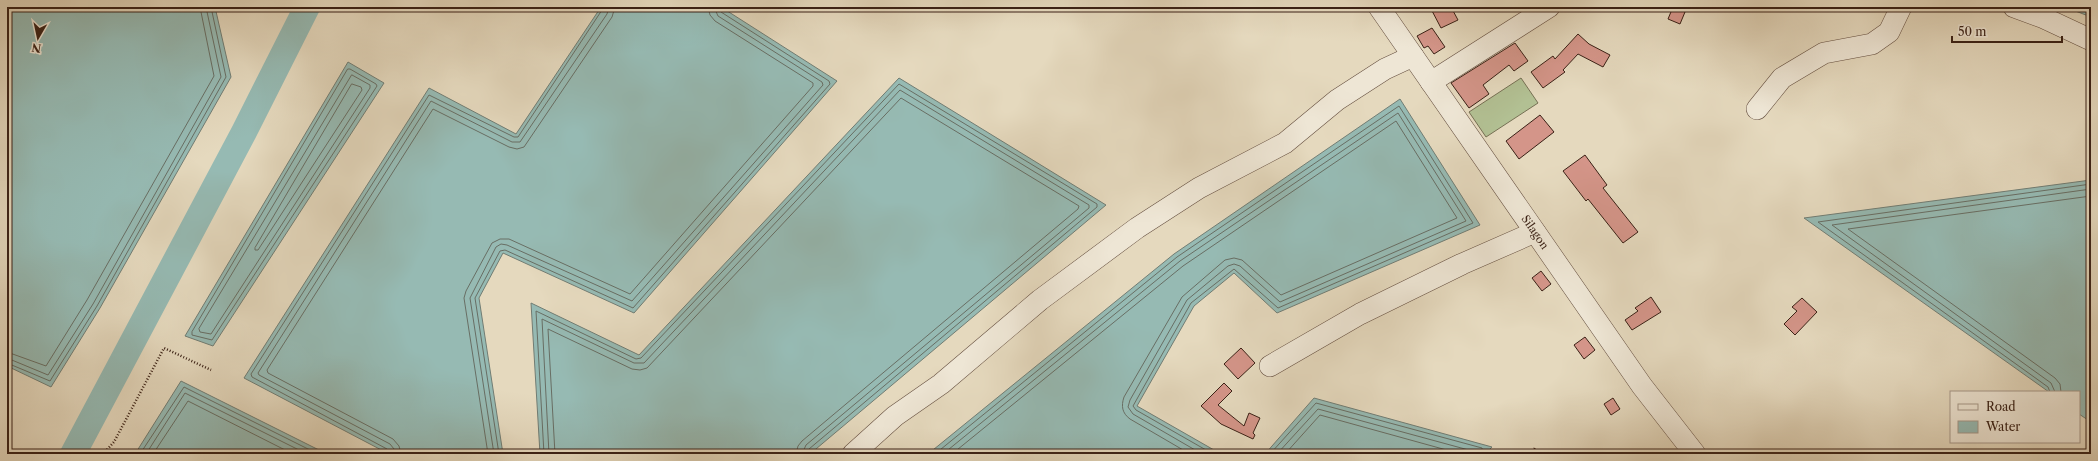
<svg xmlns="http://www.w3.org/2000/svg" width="2098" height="461" font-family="'Libre Caslon Text',serif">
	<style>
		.green { fill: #b2c093; stroke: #767054 }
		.water { fill: #96bab3; stroke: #717d74 }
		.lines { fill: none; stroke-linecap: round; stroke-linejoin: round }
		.shore { stroke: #686e64; stroke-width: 1 }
		.river { stroke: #96bab3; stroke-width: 26 }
		.building { fill: #d49589; stroke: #3a2116 }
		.minor-casing { stroke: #654f40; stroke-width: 22 }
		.path { stroke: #3a2116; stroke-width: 2.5; stroke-dasharray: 1 2; stroke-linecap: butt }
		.minor { stroke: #eee6d5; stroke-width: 21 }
		.labels { text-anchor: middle; stroke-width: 4; stroke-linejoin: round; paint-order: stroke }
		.street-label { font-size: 11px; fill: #3a2116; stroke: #eee6d5 }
	</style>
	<rect width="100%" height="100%" fill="#e5d9be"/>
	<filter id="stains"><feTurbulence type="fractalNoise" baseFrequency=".005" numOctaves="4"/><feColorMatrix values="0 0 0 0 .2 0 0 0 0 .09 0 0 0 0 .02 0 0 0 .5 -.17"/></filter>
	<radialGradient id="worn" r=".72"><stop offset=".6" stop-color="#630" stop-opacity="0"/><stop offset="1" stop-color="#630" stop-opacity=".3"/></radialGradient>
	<!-- green -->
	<path class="green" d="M1521,78L1538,103L1486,137L1469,112Z"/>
	<!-- water -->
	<path class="water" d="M7,7H215L231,77L100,308L51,387L7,366Z
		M601,7H721L837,81L634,313L503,253L479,298L503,454H389L244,378L429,88L516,134Z
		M2065,7H2091V17Z
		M348,62L384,83L213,346L185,336Z
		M899,78L1106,205L810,454H540L531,303L639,355Z
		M1400,99L1480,225L1277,313L1234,273L1194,306L1137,406L1221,454H928L1174,254Z
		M2091,180V422L2079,414V392H2049L1804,218Z
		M181,381L327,454H135Z
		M1314,398L1492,447L1485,454H1265Z"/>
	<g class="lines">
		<!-- shore -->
		<path class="shore" d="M348,69H350L376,84L377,86L212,340L192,335V332Z
			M352,75L370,85V88L211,334L200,332L199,329Z
			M352,84L361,87L362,90L258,250H255V248Z
			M7,352L46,366L87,300L214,76L200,7
			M7,358L48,375L93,304L221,77L206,7
			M7,363L50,381L97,306L226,77L211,7
			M2050,392L2048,387L1818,222L2091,184
			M2055,392L2051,383L1832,225L2091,189
			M2061,392L2060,384L2055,378L1848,229L2091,196
			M140,454L184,387L318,454
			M146,454L185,393L307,454
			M153,454L188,401L293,454
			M390,454L387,449L252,377L251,374L429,95L514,137H518L604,7
			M395,454L394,449L390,444L259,375L258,373L431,101L512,142H520L607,14L609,7
			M401,454L399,446L393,439L268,373L267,370L433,109L509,147L517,149L524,147L612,17L615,7
			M488,454L464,298L466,291L492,243L500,239H509L630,294L813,86V83L715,21L710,15L708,7
			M494,454L470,298L496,247L501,244L507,245L632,301L823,85L822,82L718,16L714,7
			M499,454L475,298L500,251L505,250L633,308L830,84L829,81L721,12L719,7
			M544,454L536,311L636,359L641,358L899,84L1097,204V207L809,449L807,454
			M549,454L542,319L634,363H644L900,90L1089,205V208L806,445L802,454
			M555,454L548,329L632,369L640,370L647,368L901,98L1079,206L1078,209L802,441L798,446L796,454
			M935,454L1177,257L1399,106L1473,223L1278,308L1234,269L1191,303L1133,406L1136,410L1213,454
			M943,454L1180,261L1398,113L1466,221L1280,302L1240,266L1234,264L1228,266L1187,300L1130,400L1128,407L1133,414L1202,454
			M952,454L1183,266L1396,121L1457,218L1281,295L1242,260L1234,258L1225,260L1182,297L1124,397C1121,406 1122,413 1130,419L1190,454
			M1270,454L1316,403L1482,448L1483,454
			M1277,454L1318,409L1476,452L1478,454
			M1285,454L1320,415L1461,454"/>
		<!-- river -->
		<path class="river" d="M73,454L244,132L307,7"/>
	</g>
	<!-- building -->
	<path class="building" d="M1430,7H1451L1458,20L1441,28Z
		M1673,7L1685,12L1680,24L1668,19Z
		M1432,28L1445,47L1434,54L1428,46L1424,48L1417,36Z
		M1578,34L1589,44L1610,55L1603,67L1578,54L1563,70L1565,72L1543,88L1531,72L1553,56L1555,59Z
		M1515,43L1528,61L1514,71L1509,65L1483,85L1489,94L1469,108L1451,83Z
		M1540,115L1554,132L1519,159L1506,141Z
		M1585,155L1607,185L1603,188L1638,232L1623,243L1588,199L1586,201L1563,171Z
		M1541,271L1551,284L1542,291L1532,278Z
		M1651,297L1661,312L1632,330L1625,320L1638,311L1635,308Z
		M1802,298L1817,312L1795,335L1784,324L1797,311L1792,307Z
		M1585,337L1595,350L1584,359L1574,345Z
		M1241,348L1255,363L1238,379L1224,364Z
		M1224,383L1232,391L1218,405L1244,426L1249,413L1260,418L1253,433L1255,435L1253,439L1221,424L1201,406Z
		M1613,398L1620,409L1611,415L1604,404Z"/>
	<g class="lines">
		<!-- minor casing -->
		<g class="minor-casing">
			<g id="minor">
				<path id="s1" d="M1379,7L1642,386L1695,454"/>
				<path d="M2014,7L2044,18L2091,40"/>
				<path d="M1431,82L1549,7"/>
				<path d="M1757,109L1782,78L1824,53L1872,44L1889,32L1901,7"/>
				<path d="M1270,366L1360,314L1462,264L1535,232"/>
				<path d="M853,454L895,416L941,384L1040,300L1137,228L1199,188L1285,143L1337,100L1385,69L1413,56"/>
			</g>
		</g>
		<!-- path -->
		<path class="path" d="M103,454L114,442L164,348L211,370
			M1531,454L1535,448"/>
		<!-- minor -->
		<use href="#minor" class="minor"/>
	</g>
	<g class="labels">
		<!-- street labels -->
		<g class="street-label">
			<text dy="4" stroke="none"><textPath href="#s1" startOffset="274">Silagon</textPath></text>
		</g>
	</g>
	<!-- margin -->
	<rect width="2098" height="461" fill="none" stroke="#e5d9be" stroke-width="24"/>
	<rect x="8" y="8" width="2082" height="445" fill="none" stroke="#3a2116" stroke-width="2"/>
	<rect x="12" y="12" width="2074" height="437" fill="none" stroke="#3a2116"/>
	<!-- legend -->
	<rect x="1950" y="391" width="130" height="52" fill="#eee6d5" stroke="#a69789"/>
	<rect x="1958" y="404" width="20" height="6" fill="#eee6d5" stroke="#a69789"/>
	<text x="1986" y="411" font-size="12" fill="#3a2116">Road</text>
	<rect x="1958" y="421" width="20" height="12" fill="#96bab3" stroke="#a69789"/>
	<text x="1986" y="431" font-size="12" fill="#3a2116">Water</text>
	<!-- north arrow -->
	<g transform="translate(38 38) rotate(189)" stroke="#eee6d5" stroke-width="3" paint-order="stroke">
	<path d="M0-3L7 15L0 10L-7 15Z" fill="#3a2116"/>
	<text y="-6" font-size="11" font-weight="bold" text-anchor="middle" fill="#3a2116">N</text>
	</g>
	<!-- scale -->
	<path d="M1952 36v6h110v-6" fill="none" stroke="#3a2116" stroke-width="2"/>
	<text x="1958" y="36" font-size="12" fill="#3a2116" stroke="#eee6d5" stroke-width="3" paint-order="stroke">50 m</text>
	<rect width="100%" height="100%" filter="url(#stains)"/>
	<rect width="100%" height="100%" fill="url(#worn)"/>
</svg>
